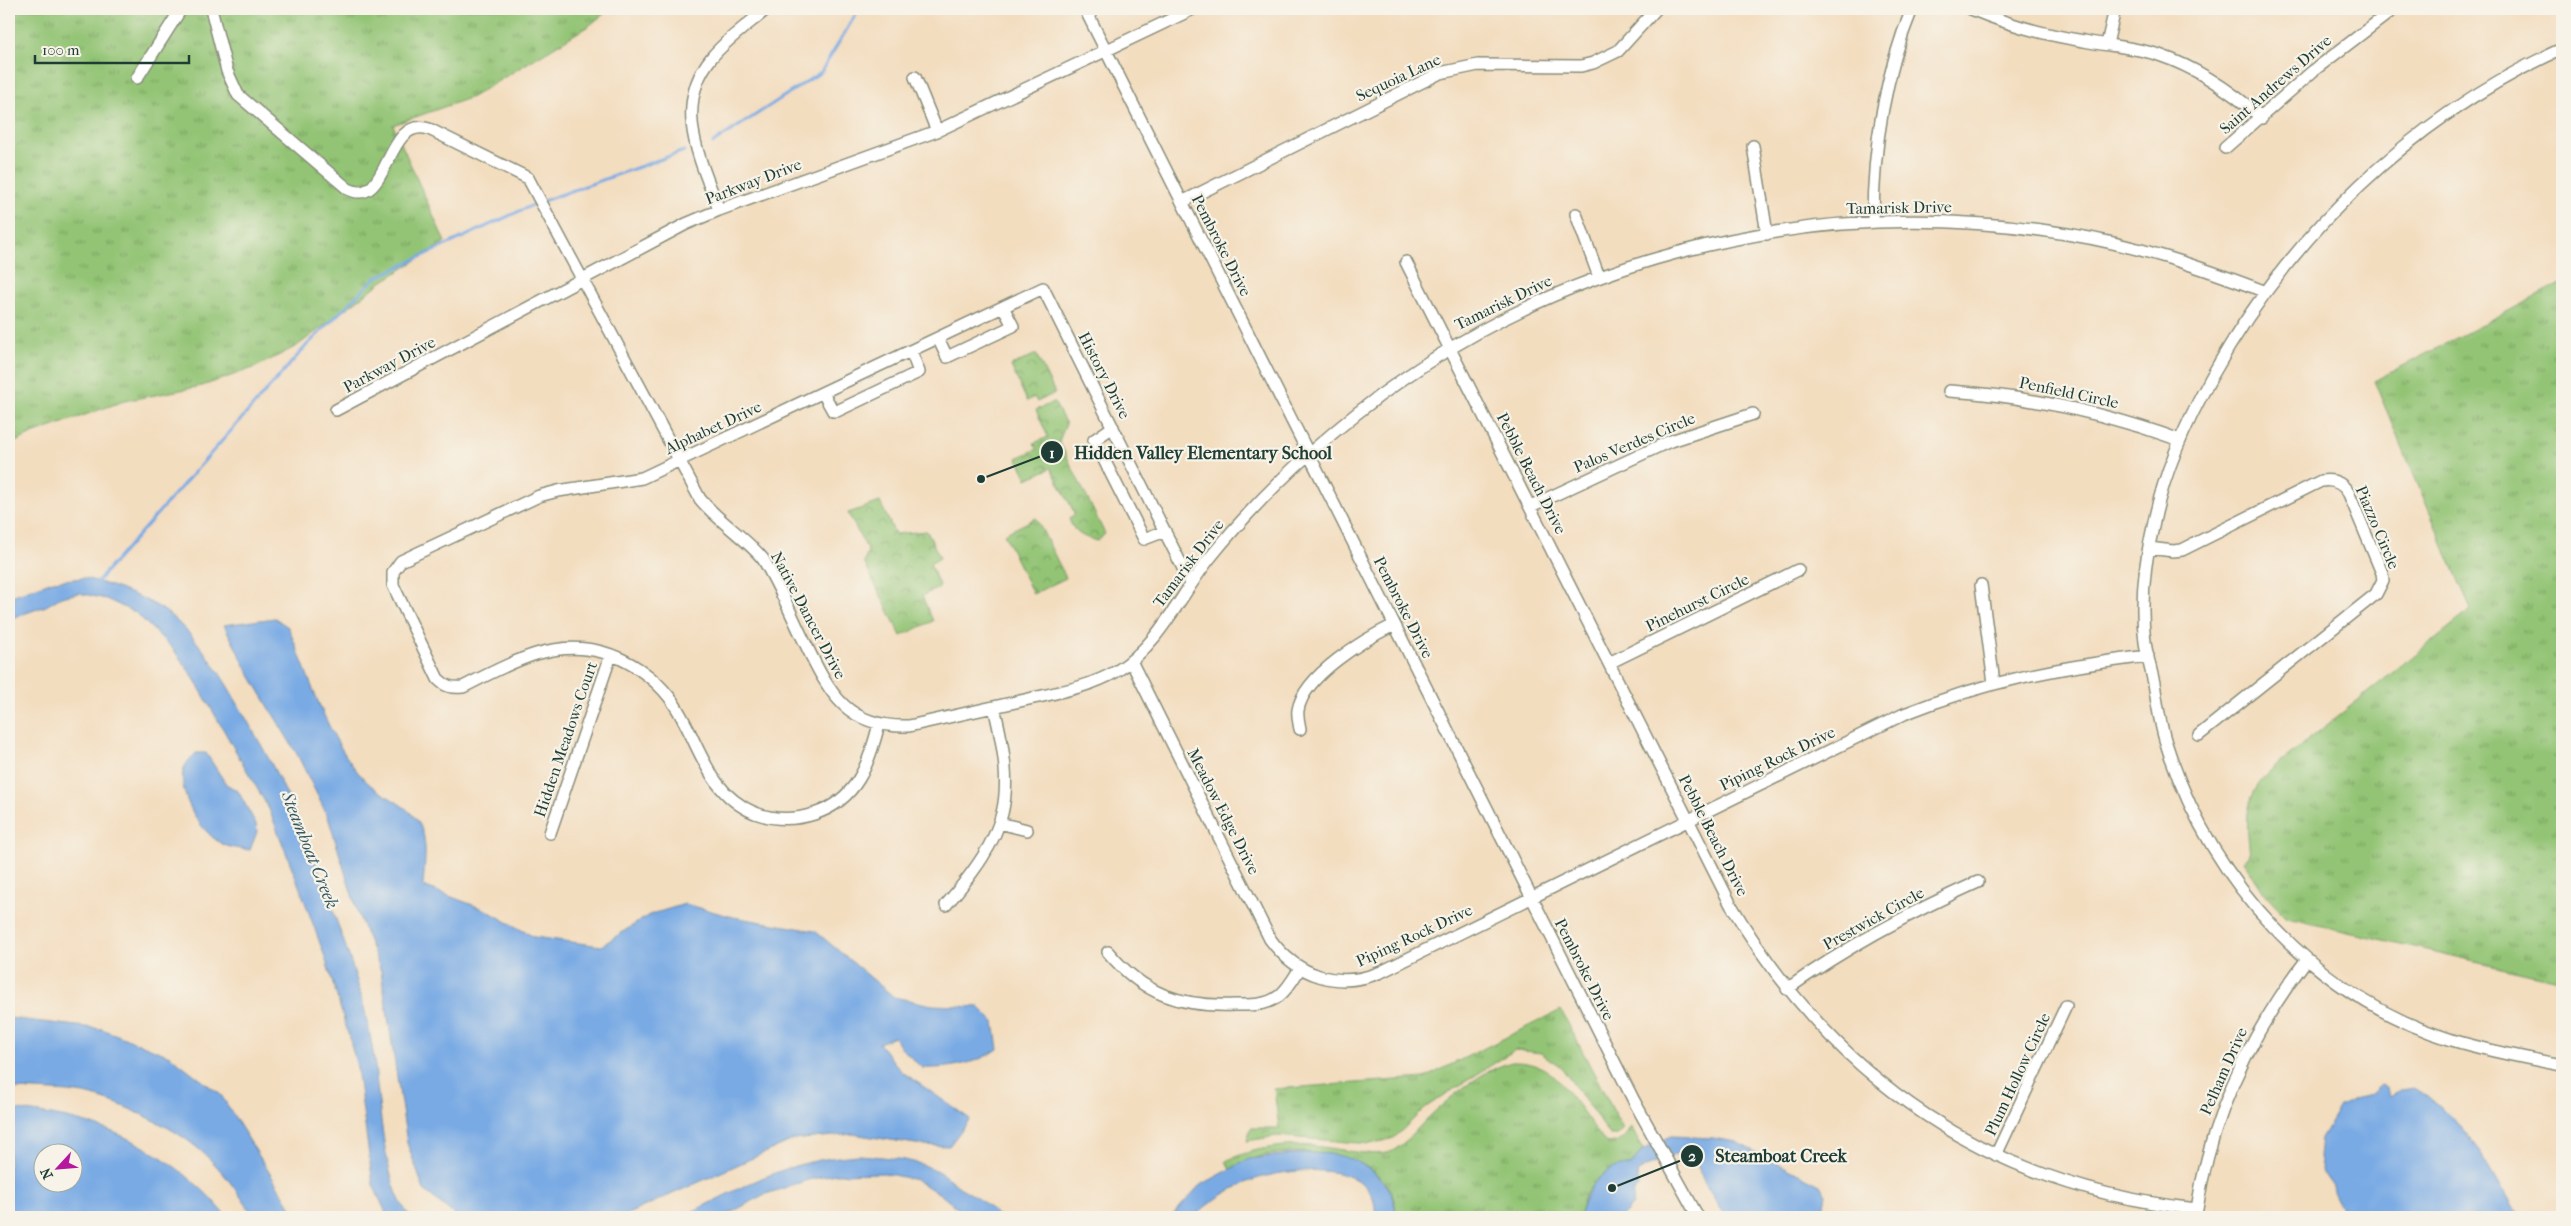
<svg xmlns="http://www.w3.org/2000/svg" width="2571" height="1226" font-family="'IM FELL French Canon',serif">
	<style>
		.grass { fill: url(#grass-tufts); stroke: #598054 }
		.park { fill: url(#park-crowns); stroke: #598054 }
		.water { fill: #79aae4; stroke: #4c748c; fill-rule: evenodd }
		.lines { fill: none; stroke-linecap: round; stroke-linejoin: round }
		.stream { stroke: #79aae4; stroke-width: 3 }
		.minor-casing { stroke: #898d7a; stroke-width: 14 }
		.minor { stroke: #fff; stroke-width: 11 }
		.labels { text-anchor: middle; stroke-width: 4.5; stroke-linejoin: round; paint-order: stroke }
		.street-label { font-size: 16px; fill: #1f3d34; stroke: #f7f3e8 }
		.water-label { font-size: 18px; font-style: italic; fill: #365860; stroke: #f7f3e8 }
		.leader { fill: none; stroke: #1f3d34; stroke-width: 2 }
		.callout-dot { fill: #1f3d34; stroke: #f7f3e8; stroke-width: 2 }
		.mark-label { font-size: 15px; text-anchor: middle; font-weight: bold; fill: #fff }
		.callout-label { font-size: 18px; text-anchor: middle; font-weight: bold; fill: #1f3d34; stroke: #f7f3e8; stroke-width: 4.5; stroke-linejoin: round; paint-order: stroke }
	</style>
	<defs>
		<pattern id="grass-tufts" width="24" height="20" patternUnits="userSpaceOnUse" patternTransform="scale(1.25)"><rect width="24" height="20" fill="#93c474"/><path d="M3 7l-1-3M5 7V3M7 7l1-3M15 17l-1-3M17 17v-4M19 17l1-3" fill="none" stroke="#77a060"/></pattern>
		<pattern id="park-crowns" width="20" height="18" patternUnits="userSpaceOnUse" patternTransform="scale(1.25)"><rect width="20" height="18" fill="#93c474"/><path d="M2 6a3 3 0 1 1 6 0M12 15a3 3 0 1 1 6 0" fill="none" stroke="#77a060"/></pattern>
	</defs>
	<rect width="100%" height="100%" fill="#f7f3e8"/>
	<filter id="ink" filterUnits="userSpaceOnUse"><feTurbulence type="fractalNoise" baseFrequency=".02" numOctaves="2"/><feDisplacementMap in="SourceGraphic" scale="10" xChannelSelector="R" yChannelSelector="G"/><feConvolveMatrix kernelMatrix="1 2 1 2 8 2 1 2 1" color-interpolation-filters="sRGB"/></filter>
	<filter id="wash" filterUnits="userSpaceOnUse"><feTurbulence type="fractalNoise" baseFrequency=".0096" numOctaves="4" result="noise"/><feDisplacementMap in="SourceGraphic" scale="20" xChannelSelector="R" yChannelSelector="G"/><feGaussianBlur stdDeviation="1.12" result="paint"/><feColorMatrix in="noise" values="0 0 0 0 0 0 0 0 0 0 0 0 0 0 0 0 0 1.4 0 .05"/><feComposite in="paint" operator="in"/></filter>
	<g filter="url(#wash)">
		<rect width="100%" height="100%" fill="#f3ddbf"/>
		<!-- grass -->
		<path class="grass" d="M9,9H610L590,25L472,97L393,125L445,242L380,283L297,346L256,367L202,386L124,401L32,434L9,445Z
			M2562,283V981L2287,918L2266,896L2243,860L2250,855C2246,817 2243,797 2273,768L2471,610L2374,381Z
			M1561,1010L1623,1129L1617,1135H1610L1561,1067L1541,1053L1515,1050L1426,1107L1394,1138L1370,1144L1277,1136L1247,1141L1251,1128H1279L1274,1089L1424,1078Z
			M1512,1062C1526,1062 1538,1064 1549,1072C1565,1084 1591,1124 1604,1141C1617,1147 1624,1139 1631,1127L1643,1150L1630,1165C1617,1165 1598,1177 1590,1188C1583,1196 1582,1207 1579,1217H1396C1397,1149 1298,1145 1251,1159C1244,1161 1237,1166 1230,1170L1226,1161C1254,1147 1291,1143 1322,1147C1339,1149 1371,1156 1387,1153C1401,1150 1419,1126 1430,1116C1453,1095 1482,1070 1512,1062Z"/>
		<!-- park -->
		<path class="park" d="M1036,354L1055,393L1037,402L1034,397L1027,401L1011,366Z
			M1054,402L1066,424L1059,441L1105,534L1097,541C1084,538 1072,532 1069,518L1075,514L1051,468L1027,479L1017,458L1037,449L1034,443L1048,437L1036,410Z
			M880,502L895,534L927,531L940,558L930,564L940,587L922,596L933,621L901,636L864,562L868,551L848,513Z
			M1036,518L1066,578L1033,594L1004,534Z"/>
		<!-- water -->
		<path class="water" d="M84,578C107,583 153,600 170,615C212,651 232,695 259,741C292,799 316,859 337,922C352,963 365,1003 372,1046C380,1090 381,1187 411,1217H388L373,1185L357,1067L350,1040L325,957L301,891L269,809L192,675L173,649L136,613L106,599L79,593L61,597L46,606L9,619V597L53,581Z
			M275,618L288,627C309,675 328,742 365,780C378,794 405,803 416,819C430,836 424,866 423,886L486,910L534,937L601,946L649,915L685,904L733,917L815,931L894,997L932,1005L979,1007L994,1022L998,1049C977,1064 947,1069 922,1068L902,1049L894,1037L879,1043L901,1071L970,1119L949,1146L922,1145L853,1134L793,1140L621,1217H457L424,1190L407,1143L381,971L357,911L328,817L297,754L251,677L224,625Z
			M196,753H206L226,784L238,791L256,824L257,832L250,850C244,849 237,849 230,847C204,840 179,798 183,772C184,764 191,758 196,753Z
			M9,1018L102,1029L170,1056L221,1095L297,1217H254C221,1165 196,1138 138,1113C122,1105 103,1098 84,1094C60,1090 34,1091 9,1088Z
			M2381,1086L2387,1088L2389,1096L2401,1090L2413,1088L2426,1095L2452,1117L2481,1153L2512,1207L2522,1217H2347L2336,1200L2333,1187L2323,1173L2319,1158L2321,1138L2340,1107L2353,1099L2371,1095Z
			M9,1109C37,1112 69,1117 96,1126C145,1141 196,1177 227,1217H24L9,1209ZM42,1154H72V1184H42Z
			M1671,1136L1712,1138L1736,1142L1820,1185L1826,1195L1822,1216L1853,1215L1859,1217H1726L1705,1184L1698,1167L1691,1157L1681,1152L1651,1164L1637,1173L1639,1187L1634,1191L1633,1205L1622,1217H1579C1586,1191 1599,1166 1630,1165L1643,1150Z
			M1293,1154C1307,1154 1322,1152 1336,1155C1366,1160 1396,1184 1396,1217H1375C1381,1157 1283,1167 1248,1182C1233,1188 1218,1197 1205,1207C1202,1209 1198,1216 1194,1217C1189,1220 1177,1217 1171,1217L1199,1186L1249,1159Z
			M859,1155C893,1158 928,1159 954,1183C962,1190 974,1194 983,1202C989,1206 994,1213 1000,1217H968L940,1194L916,1180L884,1173L835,1174L808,1180L763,1195L723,1217H681C746,1186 784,1160 859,1155Z"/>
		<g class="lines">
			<!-- stream -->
			<path class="stream" d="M713,143L821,72L859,9
				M543,201L684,151
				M95,584L307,345L375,278L537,203"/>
		</g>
	</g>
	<g filter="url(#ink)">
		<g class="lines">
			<!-- minor casing -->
			<g class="minor-casing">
				<path id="minor" d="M211,9L227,71L238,95L348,189C390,210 384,115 429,129L528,178L700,499C719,522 745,537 763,559C780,587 792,617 806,645C830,695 848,728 909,726C949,717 989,708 1029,699C1059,692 1090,687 1117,671C1158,646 1180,596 1209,559C1246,513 1288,471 1333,433C1536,260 1805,191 2067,234C2136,245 2201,267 2266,292
					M1085,9L1634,1101L1698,1217
					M1971,9C2007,24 2045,35 2084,41C2109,46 2134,47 2159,55C2198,68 2231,91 2262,118
					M2107,44L2115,9
					M2562,49C2414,115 2289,236 2211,378C2186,423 2164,471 2154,522C2145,560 2140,603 2145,642C2147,656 2151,670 2154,683C2157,704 2160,726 2167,746C2210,880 2314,997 2452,1040C2488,1051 2525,1058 2562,1065
					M915,77L937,131
					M137,78L181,9
					M1753,146L1767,234
					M2225,148L2313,71L2394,9
					M1182,202L1440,73L1478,65L1581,66L1593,63L1618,51L1656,9
					M719,210C700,159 672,106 712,57C726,40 746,26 764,11
					M1576,214L1599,277
					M1873,221C1873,149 1884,77 1912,9
					M1406,262L1731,905C1835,1081 1992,1188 2197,1209C2211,1115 2250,1034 2307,959
					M938,338L947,357L1013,326L1003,307
					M1949,391C2029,396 2105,413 2180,440
					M823,393L833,411H837L919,372L911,351
					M336,410L686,224L719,210L937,131L1193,9
					M1113,427L1094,440L1144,539L1165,531
					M1531,506L1668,442L1753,414
					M2149,548L2173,551L2182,550L2321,481C2334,479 2343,483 2349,494L2382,573L2383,580L2376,594L2199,735
					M1981,585L1994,683
					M1131,661L1270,939C1297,976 1338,990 1381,972L1904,714C1987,681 2059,667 2148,656
					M1609,663L1798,570
					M879,724C869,764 857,800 814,814C795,820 774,820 755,813C704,792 699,737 670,698C653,676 628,659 602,652C551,638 507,665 463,687C452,688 446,687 438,679L393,585V572L401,561L539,496L558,491L642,478L1043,288L1191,584
					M1300,729C1299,723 1297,716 1298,710C1304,675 1365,639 1394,625
					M999,823L1027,830
					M550,833L611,655
					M946,905C1008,832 1017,801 994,707
					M1108,952C1143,994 1180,1007 1234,1005C1250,1005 1266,1006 1279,996C1288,989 1294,978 1300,968
					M1787,989C1848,946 1911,912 1978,882
					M1996,1155L2066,1006"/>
			</g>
			<!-- minor -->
			<use href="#minor" class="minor"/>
		</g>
	</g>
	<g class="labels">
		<!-- street labels -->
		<g class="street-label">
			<text transform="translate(1398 77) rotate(-25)" y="6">Sequoia Lane</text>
			<text transform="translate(2275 84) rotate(-41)" y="6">Saint Andrews Drive</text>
			<text transform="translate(753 181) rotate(-21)" y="6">Parkway Drive</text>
			<text transform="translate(1899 207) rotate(-1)" y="6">Tamarisk Drive</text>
			<text transform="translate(1222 245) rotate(63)" y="6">Pembroke Drive</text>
			<text transform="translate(1503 302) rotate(-26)" y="6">Tamarisk Drive</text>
			<text transform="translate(389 364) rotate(-28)" y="6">Parkway Drive</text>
			<text transform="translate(1105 375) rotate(63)" y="6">History Drive</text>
			<text transform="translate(2069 392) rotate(12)" y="6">Penfield Circle</text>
			<text transform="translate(713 427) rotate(-25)" y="6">Alphabet Drive</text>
			<text transform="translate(1634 442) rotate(-23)" y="6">Palos Verdes Circle</text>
			<text transform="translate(1532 473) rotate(63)" y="6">Pebble Beach Drive</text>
			<text transform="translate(2378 527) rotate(67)" y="6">Piazzo Circle</text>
			<text transform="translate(1188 563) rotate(-53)" y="6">Tamarisk Drive</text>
			<text transform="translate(1697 602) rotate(-26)" y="6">Pinehurst Circle</text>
			<text transform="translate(1404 607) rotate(63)" y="6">Pembroke Drive</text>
			<text transform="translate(809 615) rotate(62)" y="6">Native Dancer Drive</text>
			<text transform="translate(565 739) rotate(-71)" y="6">Hidden Meadows Court</text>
			<text transform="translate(1777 758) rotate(-26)" y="6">Piping Rock Drive</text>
			<text transform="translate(1224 811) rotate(63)" y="6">Meadow Edge Drive</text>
			<text transform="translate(1714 835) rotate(63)" y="6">Pebble Beach Drive</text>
			<text transform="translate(1873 918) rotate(-29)" y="6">Prestwick Circle</text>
			<text transform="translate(1414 935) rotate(-25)" y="6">Piping Rock Drive</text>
			<text transform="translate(1585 969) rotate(63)" y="6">Pembroke Drive</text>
			<text transform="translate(2223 1071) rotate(-66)" y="6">Pelham Drive</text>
			<text transform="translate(2017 1074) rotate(-65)" y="6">Plum Hollow Circle</text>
		</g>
		<!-- water labels -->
		<g class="water-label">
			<text transform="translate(310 850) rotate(68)" y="6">Steamboat Creek</text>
		</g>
	</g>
	<!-- callouts -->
	<path class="leader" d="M981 479L1052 452M1612 1188L1692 1156"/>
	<g class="callout-dot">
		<circle cx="981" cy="479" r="5"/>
		<circle cx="1612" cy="1188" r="5"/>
		<circle cx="1052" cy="452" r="12"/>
		<circle cx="1692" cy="1156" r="12"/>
	</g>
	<g class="mark-label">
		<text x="1052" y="458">1</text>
		<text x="1692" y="1161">2</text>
	</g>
	<g class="callout-label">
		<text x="1203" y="459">Hidden Valley Elementary School</text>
		<text x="1781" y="1162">Steamboat Creek</text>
	</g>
	<!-- margin -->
	<rect width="2571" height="1226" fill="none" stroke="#f7f3e8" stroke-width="30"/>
	<!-- north arrow -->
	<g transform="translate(58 1168) rotate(244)"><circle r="24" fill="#f7f3e8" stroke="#a1aaa0"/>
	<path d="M0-4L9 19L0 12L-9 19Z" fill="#b5179e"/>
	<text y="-8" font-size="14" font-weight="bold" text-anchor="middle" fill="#1f3d34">N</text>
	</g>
	<!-- scale -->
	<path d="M35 55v8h154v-8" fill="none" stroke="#1f3d34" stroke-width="2.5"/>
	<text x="42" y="55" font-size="15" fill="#1f3d34" stroke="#f7f3e8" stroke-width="4" paint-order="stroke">100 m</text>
</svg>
